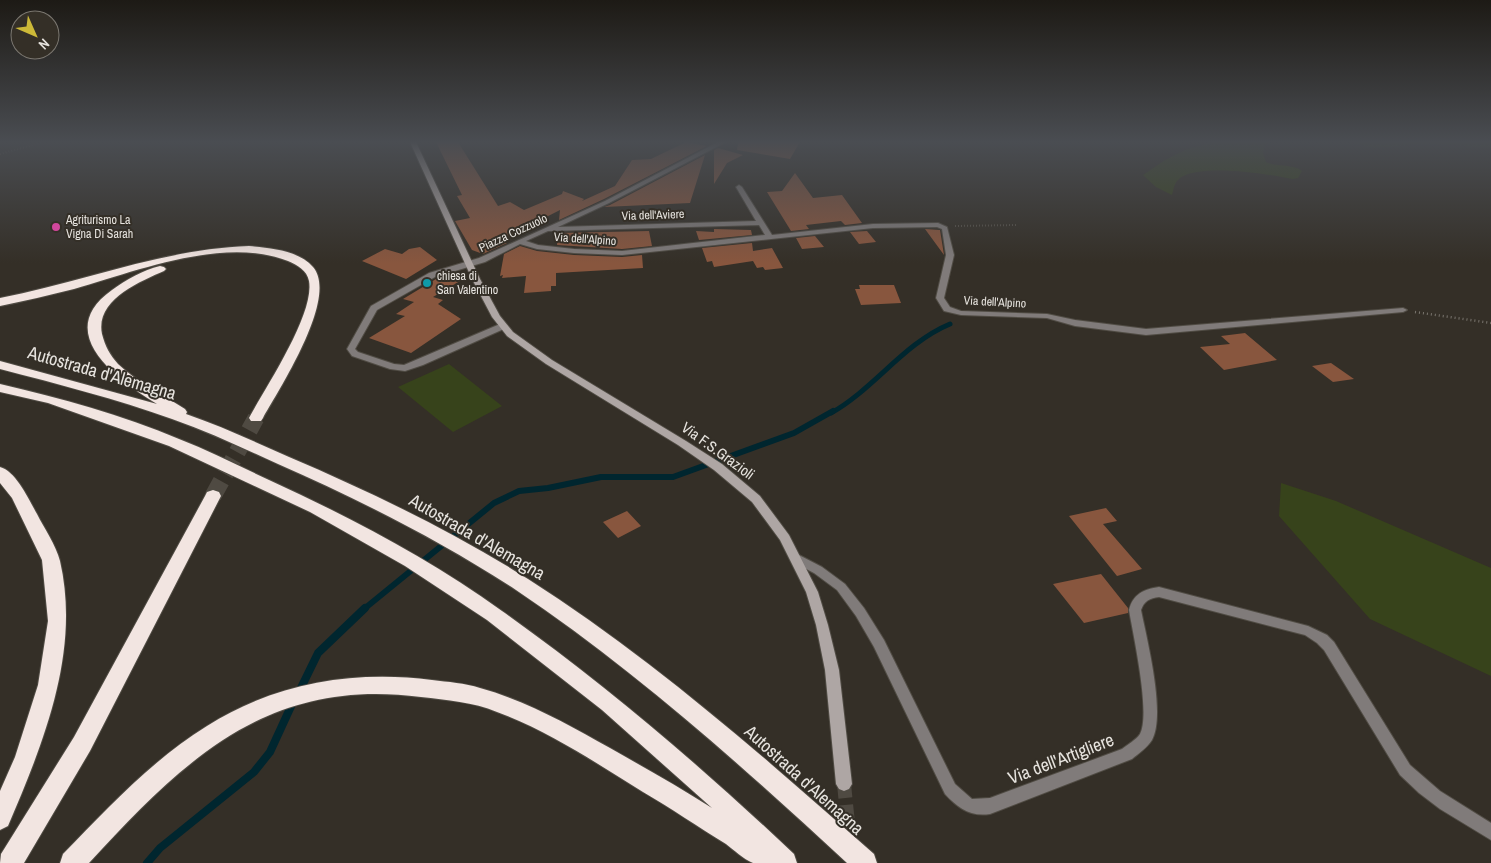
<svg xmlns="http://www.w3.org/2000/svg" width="1491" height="863" font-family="'Archivo Narrow',sans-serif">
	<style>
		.green { fill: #37431b }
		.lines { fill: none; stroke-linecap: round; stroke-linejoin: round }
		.stream-far2 { stroke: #00262f; stroke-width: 5 }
		.stream-far1 { stroke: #00262f; stroke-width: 6 }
		.stream { stroke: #00262f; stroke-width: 8 }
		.building { fill: #88563e }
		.secondary-tunnel { stroke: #4f4a42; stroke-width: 14; stroke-dasharray: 14 7; stroke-linecap: butt }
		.highway-tunnel { stroke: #4f4a42; stroke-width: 17; stroke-dasharray: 17 8; stroke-linecap: butt }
		.street-casing { stroke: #504c44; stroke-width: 2 }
		.secondary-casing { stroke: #504c44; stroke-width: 2 }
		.highway-casing { stroke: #504c44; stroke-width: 2 }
		.path-far1 { stroke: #79756e; stroke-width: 2; stroke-dasharray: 0.5 2.5; stroke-linecap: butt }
		.path { stroke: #79756e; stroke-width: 2.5; stroke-dasharray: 1 3; stroke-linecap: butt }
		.street { fill: #807b7a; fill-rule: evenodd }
		.secondary { fill: #aea6a4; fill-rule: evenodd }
		.highway { fill: #f2e5e1; fill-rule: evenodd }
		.hotel-dot { fill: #d1479c; stroke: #342f27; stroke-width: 2 }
		.culture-dot { fill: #0f9aa8; stroke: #342f27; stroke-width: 2 }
		.labels { text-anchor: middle; stroke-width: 4; stroke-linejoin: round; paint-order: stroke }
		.far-street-label { font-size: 12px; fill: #e6e3de; stroke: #342f27 }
		.far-poi-label { font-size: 12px; fill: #e6e3de; stroke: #342f27; text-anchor: start }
		.street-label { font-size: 15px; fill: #e6e3de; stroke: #342f27 }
		.near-street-label { font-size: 18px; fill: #e6e3de; stroke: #342f27 }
	</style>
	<rect width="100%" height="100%" fill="#342f27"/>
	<!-- green -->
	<path class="green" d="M1214,142H1269L1266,144L1263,153L1266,162C1276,167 1295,164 1302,171L1298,178L1293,179C1269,174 1200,163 1180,178C1174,183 1174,188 1172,195L1156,187L1143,175L1165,160L1187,149Z
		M1352,142H1491V148L1431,143L1373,148Z
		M449,364L502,406L453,432L398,387Z
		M1281,483L1336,501L1491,568V676L1370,619L1279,516Z"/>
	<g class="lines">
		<!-- stream-far2 -->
		<path class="stream-far2" d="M831,413C874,389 904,343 950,324"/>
		<!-- stream-far1 -->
		<path class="stream-far1" d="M364,609L494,503L519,491L548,488L601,477H673L794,433L833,411"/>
		<!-- stream -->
		<path class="stream" d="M299,692L318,653L365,608
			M147,863L160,848L254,772L270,752L293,702"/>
	</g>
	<!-- building -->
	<path class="building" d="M436,142H458L498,206L510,202L524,210L562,194L563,191L584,199L582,201L615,186L632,160L651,159L686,142L707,146L604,199L559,220L560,210L499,241L507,243L483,254L472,250L455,221L470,218L457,196L462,195Z
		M738,142H800L790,159L737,150Z
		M718,148L743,155L727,163L714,184V150Z
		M705,155L690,203L604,207L610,205Z
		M795,173L813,198L842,195L862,223L845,225L841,221L806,225L809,229L791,231L767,192L782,191Z
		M714,229L751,230L752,235L699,240L696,231L714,232Z
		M925,229L940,230L944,255Z
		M649,231L652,246L622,249L557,245L558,233Z
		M867,231L876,242L859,244L850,232Z
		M815,236L824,247L802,249L796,238Z
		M752,243L753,251L772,248L783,268L765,270L763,267L757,268L753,261L714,267L712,261L707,262L702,248Z
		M520,246L537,251L574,255L622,257L642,255L643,268L556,273V286H551V291L524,293L526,276L502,278L503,275L500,276L504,254Z
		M420,247L437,260L406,279L362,261L385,249L402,254L409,249Z
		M455,273L460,281L433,297L443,300L438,304L461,319L411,353L369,338L405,316L396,314L414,302L403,299L436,279Z
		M859,285H894L901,303L861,305L855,289H860Z
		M1245,333L1277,360L1224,370L1200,347L1230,344L1221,336Z
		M1331,363L1354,379L1333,382L1312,366Z
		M1106,508L1117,521L1103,524L1142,569L1117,576L1069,516Z
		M627,511L641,526L618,538L603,522Z
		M1101,574L1128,608V613L1084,623L1053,584Z"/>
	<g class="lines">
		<!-- secondary-tunnel -->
		<path class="secondary-tunnel" d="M844,784L852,863"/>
		<!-- highway-tunnel -->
		<path class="highway-tunnel" d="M213,496L256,418"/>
		<!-- street casing -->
		<g class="street-casing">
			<path id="street" d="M718,142H726L609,203L558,227L756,221L736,187L739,185L742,187L772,235L873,224L938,223L947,227L954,255L944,298L950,307L961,311L1047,314L1075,320L1146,329L1403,308L1407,310L1403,312L1146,335L1075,326L1047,318L961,315L944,311L936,298L946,255L942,229L937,227L873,228L622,255L574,253L537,249L520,244L485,262L435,277L377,310L355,349L358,352L394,364L404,365L500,324H506V328L423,365L405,371L390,369L352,356L347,349L371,306L429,273L479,258L605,201ZM759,225L765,235L622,251L574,249L538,245L526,241L548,231Z
				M797,554L822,567L845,584L864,608L884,640L955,784L972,799L990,798L1122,749C1128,744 1136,740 1140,734C1151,714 1133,634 1129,610C1133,594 1144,589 1159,587L1308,626L1327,635L1334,642L1410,765L1440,791L1491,823V840L1440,809L1419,793L1400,775L1324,650L1317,643L1305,635L1159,597C1150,598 1144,601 1141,610C1147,640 1166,714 1152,740C1147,748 1139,753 1132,759L990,814C970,817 958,808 945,794L874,647L856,616L837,590L814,573L793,562L791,559L793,556Z"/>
		</g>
		<!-- secondary casing -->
		<g class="secondary-casing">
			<path id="secondary" d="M410,142H416L480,279L500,316L513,332L552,360L686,441L722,464L760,496L789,535L818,592L828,625L839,670L852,784L849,789L844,791L839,789L836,784L825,670L816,625L806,592L780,540L752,502L714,470L678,445L546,364L507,336L492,317L472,279Z"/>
		</g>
		<!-- highway casing -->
		<g class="highway-casing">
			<path id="highway" d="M249,246C270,248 298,250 313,267C339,297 280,388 263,418L261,421H251L249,418C265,388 315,314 309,281C307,270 297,265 288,261C224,236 137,271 74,289C49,295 25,301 0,306V298C83,282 163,249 249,246Z
				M160,266L164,267L166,269L164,271C139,282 95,300 102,334C105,346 110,355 118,364C137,382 163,395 185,409L187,412L186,414C221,426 255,442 289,457C371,492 452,531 528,579C652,658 764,757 874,854L877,863H847C742,766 635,670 516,590C441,541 360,500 278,464C243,448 209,432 172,419C116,399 58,384 0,369V361L157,404C119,381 51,333 112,290C126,280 143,270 160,266Z
				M0,384C61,398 122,415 179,439C210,451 239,466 269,480C350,517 430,559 502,611C606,685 702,767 794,854L797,863C786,863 762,863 753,863C743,859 734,850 726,844C698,827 671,808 643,792C596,763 549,731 497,712C473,702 447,700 421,697C268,677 185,759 89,863H60L63,854C108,808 152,760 207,726C275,683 353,670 432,680C448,682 465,683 480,688C527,701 569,725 610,748C645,768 679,787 712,808L602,710L487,620L405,566L310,512L169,446L48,403L0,392Z
				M0,467C16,471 29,500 37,514C44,528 56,545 60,561C81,652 43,744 8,826L0,830V791L15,757L38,685L48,621L42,560L12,498L0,483Z
				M213,490L219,492L221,496L90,751L24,863H0L1,854L74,737L205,496L207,492Z"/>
		</g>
		<!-- path-far1 -->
		<path class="path-far1" d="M330,142H377
			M0,154L44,142
			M955,226L1016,225"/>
		<!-- path -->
		<path class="path" d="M1415,312L1491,323"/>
		<!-- street -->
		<use href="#street" class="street"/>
		<!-- secondary -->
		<use href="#secondary" class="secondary"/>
		<!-- highway -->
		<use href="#highway" class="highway"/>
	</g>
	<!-- sky -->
	<linearGradient id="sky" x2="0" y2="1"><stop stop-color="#1d1a15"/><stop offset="0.54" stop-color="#4a4d52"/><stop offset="1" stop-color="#4a4d52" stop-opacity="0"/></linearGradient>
	<rect width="1491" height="263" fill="url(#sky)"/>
	<!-- markers -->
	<circle class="hotel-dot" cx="56" cy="227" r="5"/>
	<circle class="culture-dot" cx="427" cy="283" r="5"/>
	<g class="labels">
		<!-- far-street labels -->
		<g class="far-street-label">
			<text transform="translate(653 215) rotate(-2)" y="4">Via dell'Aviere</text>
			<text transform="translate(513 233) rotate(-25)" y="4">Piazza Cozzuolo</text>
			<text transform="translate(585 239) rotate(4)" y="4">Via dell'Alpino</text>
			<text transform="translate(995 302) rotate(3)" y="4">Via dell'Alpino</text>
		</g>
		<!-- far-poi labels -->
		<g class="far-poi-label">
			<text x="66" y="224">Agriturismo La<tspan x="66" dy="14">Vigna Di Sarah</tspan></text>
			<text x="437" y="280">chiesa di<tspan x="437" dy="14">San Valentino</tspan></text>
		</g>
		<!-- street labels -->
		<g class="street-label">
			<text transform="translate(718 451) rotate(36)" y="5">Via F.S.Grazioli</text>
		</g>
		<!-- near-street labels -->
		<g class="near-street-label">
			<text transform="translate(102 373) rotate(16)" y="6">Autostrada d'Alemagna</text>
			<text transform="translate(477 537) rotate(30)" y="6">Autostrada d'Alemagna</text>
			<text transform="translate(1061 759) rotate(-21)" y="6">Via dell'Artigliere</text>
			<text transform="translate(804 780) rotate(42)" y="6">Autostrada d'Alemagna</text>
		</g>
	</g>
	<!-- north arrow -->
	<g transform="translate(35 35) rotate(135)"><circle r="24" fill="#342f27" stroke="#7b7770"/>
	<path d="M0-4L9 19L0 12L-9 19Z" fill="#cdb938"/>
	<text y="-8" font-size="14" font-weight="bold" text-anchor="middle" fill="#e6e3de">N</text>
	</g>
</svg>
